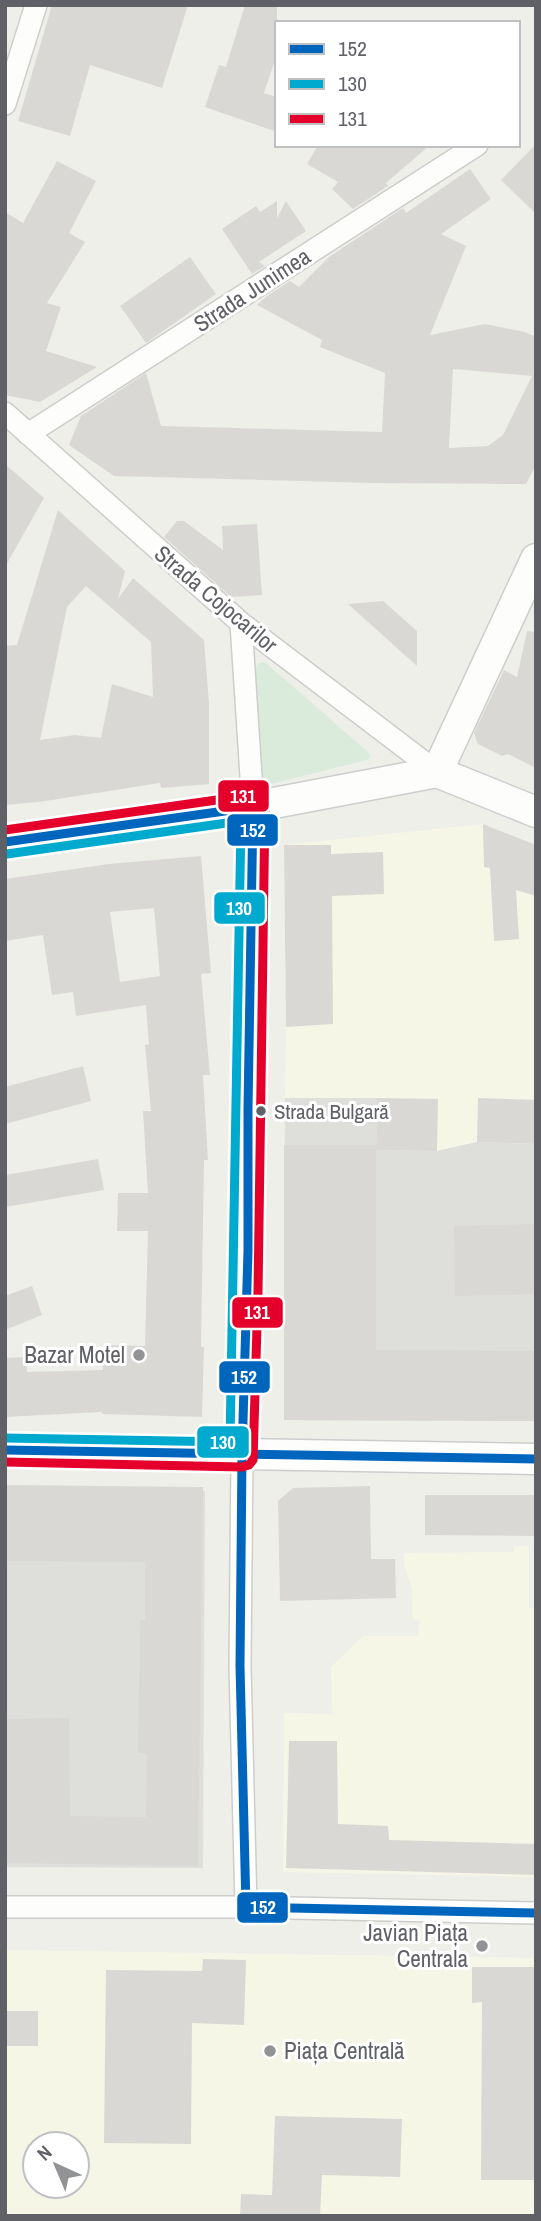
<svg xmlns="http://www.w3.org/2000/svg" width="541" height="2221" font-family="'Archivo Narrow',sans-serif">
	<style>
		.commercial { fill: #f6f6e6; fill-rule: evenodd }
		.industrial { fill: #dededb }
		.green { fill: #daeadb }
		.building { fill: #d9d8d5; fill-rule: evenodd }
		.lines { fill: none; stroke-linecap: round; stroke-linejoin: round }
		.street-casing { stroke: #cdcdcc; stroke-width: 24 }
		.secondary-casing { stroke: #cccdcd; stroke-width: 33 }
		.street { stroke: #fdfdfc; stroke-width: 21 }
		.secondary { stroke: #fdfdfc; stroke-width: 30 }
		.bus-1-casing { stroke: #fff; stroke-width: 14 }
		.bus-2-casing { stroke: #fff; stroke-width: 14 }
		.bus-3-casing { stroke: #fff; stroke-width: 14 }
		.bus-1 { stroke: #0065bd; stroke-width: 9 }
		.bus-2 { stroke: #00a9ce; stroke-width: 9 }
		.bus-3 { stroke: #e4002b; stroke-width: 9 }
		.bus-dot { fill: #606167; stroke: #fff; stroke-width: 2.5 }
		.poi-dot { fill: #929395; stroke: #fff; stroke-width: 2.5 }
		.labels { text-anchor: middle; stroke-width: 6; stroke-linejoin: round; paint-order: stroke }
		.bus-label { font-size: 21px; fill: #606167; stroke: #fff; text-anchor: start }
		.street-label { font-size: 23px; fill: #606167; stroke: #fff }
		.poi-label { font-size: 23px; fill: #606167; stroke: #fff; text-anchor: end }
		.line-badge { stroke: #fff; stroke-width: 2.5 }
		.badge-label { font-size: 19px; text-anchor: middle; font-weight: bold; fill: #fff }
	</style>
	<rect width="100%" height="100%" fill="#efefea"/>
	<!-- commercial -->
	<path class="commercial" d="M483,824L536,845V1144L477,1142L437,1151L376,1150L377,1098H285L286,1027L284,845Z
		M514,1546H529V1608H536V1877L283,1872L284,1713L332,1714L331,1667L363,1636H418L420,1621L413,1620L412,1588L405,1569L404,1553L514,1552Z
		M5,1950L536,1958V2216H5ZM35,2144H77V2186H35Z"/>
	<!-- industrial -->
	<path class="industrial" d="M285,1098H377L376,1150L437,1151L477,1142L536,1144V1421L284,1420Z
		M5,1490L205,1491L203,1868L5,1867Z"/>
	<!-- green -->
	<path class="green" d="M265,662L369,753L370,758L366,760L268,785L259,784L256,779V667L259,663Z"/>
	<!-- building -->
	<path class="building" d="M52,5H188L162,88L90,65L70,136L18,121Z
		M245,5H277V54L264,93L277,97V132L205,107L219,65L226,67Z
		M536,144V214L501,180Z
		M318,145H430L386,183L388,186L353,209L332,189L338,182L307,164Z
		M57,161L96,181L69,233L85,242L47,303L61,307L46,351L97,367L40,402L5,395V212L23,223Z
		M470,169L491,199L441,234L466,246L430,335L485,324L525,332L536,337V465L526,484L373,483L114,476L69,445L81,416L146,373L161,426L382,432L385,373L320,347L322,340L257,305L267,296L290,281L299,287L329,257L403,208L406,213ZM453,369L532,376L503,435L488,446L449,448Z
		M277,201V218L286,201L306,231L259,262L265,266L252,274L249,269L247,270L248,268L222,229L256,206L260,212Z
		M190,257L216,294L146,343L120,306Z
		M5,464L44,498L5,567Z
		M58,510L125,571L118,599L133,578L204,640L209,704V784L161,788L160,783L39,802L5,805V646L17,645ZM86,586L151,642L153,697L112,684L101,738L75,735L40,740L67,607Z
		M177,521H184L223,550L222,526L257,524L262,595L231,597L164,537Z
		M383,601L417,631V666L348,604Z
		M527,631L536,632V768L508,754L502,756L478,744L474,733L504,670L517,677Z
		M483,824L536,845V896L516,890L519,939L494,941L490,868L484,867Z
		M284,845H331V854L383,852L384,894L332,896L333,1024L286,1027Z
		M201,856L211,973L201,974L210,1075H203L208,1160H204L201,1347H204L202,1417L102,1414V1412L5,1417V1358L26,1357L27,1372L103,1370L104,1345L145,1346L148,1231H117L118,1193H148L143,1111H151L145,1045L149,1044L146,1005L76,1016L73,992L52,995L43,935L5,941V879L109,864ZM154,908L160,976L120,982L110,912Z
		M83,1066L91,1101L5,1124V1087Z
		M377,1098L438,1099L437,1151L376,1150Z
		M478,1098L536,1100V1144L477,1142Z
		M284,1145H376V1350L536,1351V1421L284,1420Z
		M98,1159L104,1190L5,1207V1175Z
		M536,1224V1294L455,1296L454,1226Z
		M32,1286L42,1315L5,1330V1296Z
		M5,1485L203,1487L198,1866L5,1863V1719L69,1718L70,1816L146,1817L147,1753H138L140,1620H145V1562L5,1561Z
		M370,1486L371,1559H395L396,1598L280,1601L278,1501L293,1488Z
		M425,1495H536V1536L425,1535Z
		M289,1741H337L338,1824L388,1826L389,1840L536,1844V1875L286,1868Z
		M203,1959L246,1960L244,2025L192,2023L191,2144L104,2143L106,1970L202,1971Z
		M472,1967H536V2180H481L482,2002L472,2003Z
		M5,2011H38V2046H5Z
		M275,2116L402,2119L400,2177L322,2175L320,2216H240L241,2194L272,2195Z"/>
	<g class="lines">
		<!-- street casing -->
		<g class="street-casing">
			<path id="street" d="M5,104L36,5
				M5,413L241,623L437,772
				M28,434L477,145
				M241,623L253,807L248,1108V1251L242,1455L240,1666L246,1907
				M5,1907H246L536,1913"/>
		</g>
		<!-- secondary casing -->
		<g class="secondary-casing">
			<path id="secondary" d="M437,772L536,559
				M5,842L253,807L437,772L536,812
				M5,1450L536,1459"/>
		</g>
		<!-- street -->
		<use href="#street" class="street"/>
		<!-- secondary -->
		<use href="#secondary" class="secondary"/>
		<!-- bus-1 casing -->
		<g class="bus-1-casing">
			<path id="bus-1" d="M5,842L253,807L248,1108V1251L242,1455L240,1666L246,1907L536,1913
				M5,1450L536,1459"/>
		</g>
		<!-- bus-2 casing -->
		<g class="bus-2-casing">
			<path id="bus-2" d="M5,1438L230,1442L241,821L7,854"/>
		</g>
		<!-- bus-3 casing -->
		<g class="bus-3-casing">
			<path id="bus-3" d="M5,830L252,795L261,798L265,806L258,1293L253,1460L249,1465L242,1467L5,1462"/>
		</g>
		<!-- bus-1 -->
		<use href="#bus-1" class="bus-1"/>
		<!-- bus-2 -->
		<use href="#bus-2" class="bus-2"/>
		<!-- bus-3 -->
		<use href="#bus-3" class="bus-3"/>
	</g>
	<!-- markers -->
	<circle class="bus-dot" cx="261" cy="1111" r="6"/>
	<g class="poi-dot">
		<circle cx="139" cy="1355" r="7"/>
		<circle cx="482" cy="1946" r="7"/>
		<circle cx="270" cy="2051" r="7"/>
	</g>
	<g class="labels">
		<!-- bus labels -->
		<g class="bus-label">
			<text x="274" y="1119">Strada Bulgară</text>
		</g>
		<!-- street labels -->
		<g class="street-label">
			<text transform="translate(252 290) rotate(-33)" y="8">Strada Junimea</text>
			<text transform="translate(216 599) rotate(40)" y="8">Strada Cojocarilor</text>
		</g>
		<!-- poi labels -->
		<g class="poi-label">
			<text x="125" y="1363">Bazar Motel</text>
			<text x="468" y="1941">Javian Piața<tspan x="468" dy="26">Centrala</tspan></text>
			<text x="284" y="2059" text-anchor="start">Piața Centrală</text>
		</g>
	</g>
	<g class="line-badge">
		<rect x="217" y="779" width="53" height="34" rx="7" fill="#e4002b"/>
		<rect x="226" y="813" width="53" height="34" rx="7" fill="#0065bd"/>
		<rect x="213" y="891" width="53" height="34" rx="7" fill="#00a9ce"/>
		<rect x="231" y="1296" width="53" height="33" rx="7" fill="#e4002b"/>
		<rect x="218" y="1360" width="53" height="34" rx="7" fill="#0065bd"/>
		<rect x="196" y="1425" width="54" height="34" rx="7" fill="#00a9ce"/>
		<rect x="236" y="1891" width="53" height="33" rx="7" fill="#0065bd"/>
	</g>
	<g class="badge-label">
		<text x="243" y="803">131</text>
		<text x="253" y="837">152</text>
		<text x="239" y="915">130</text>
		<text x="257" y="1319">131</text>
		<text x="244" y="1384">152</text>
		<text x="223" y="1449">130</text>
		<text x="263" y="1914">152</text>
	</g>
	<!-- border -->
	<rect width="541" height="2221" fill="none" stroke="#606167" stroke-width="14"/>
	<!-- legend -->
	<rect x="275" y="21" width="245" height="126" fill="#ffffff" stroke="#bfc0c2" stroke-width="2"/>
	<rect x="289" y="44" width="35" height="10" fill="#0065bd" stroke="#bfc0c2" stroke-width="2"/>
	<text x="338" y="56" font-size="21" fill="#606167">152</text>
	<rect x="289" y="79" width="35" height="10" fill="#00a9ce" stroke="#bfc0c2" stroke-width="2"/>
	<text x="338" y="91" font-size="21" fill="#606167">130</text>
	<rect x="289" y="114" width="35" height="10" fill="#e4002b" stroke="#bfc0c2" stroke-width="2"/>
	<text x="338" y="126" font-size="21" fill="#606167">131</text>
	<!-- north arrow -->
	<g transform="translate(56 2165) rotate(316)"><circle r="33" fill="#ffffff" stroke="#bfc0c2" stroke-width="2"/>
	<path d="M0-5L12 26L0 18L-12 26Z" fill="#929395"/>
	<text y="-10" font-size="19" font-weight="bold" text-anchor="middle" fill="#606167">N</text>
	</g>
</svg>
